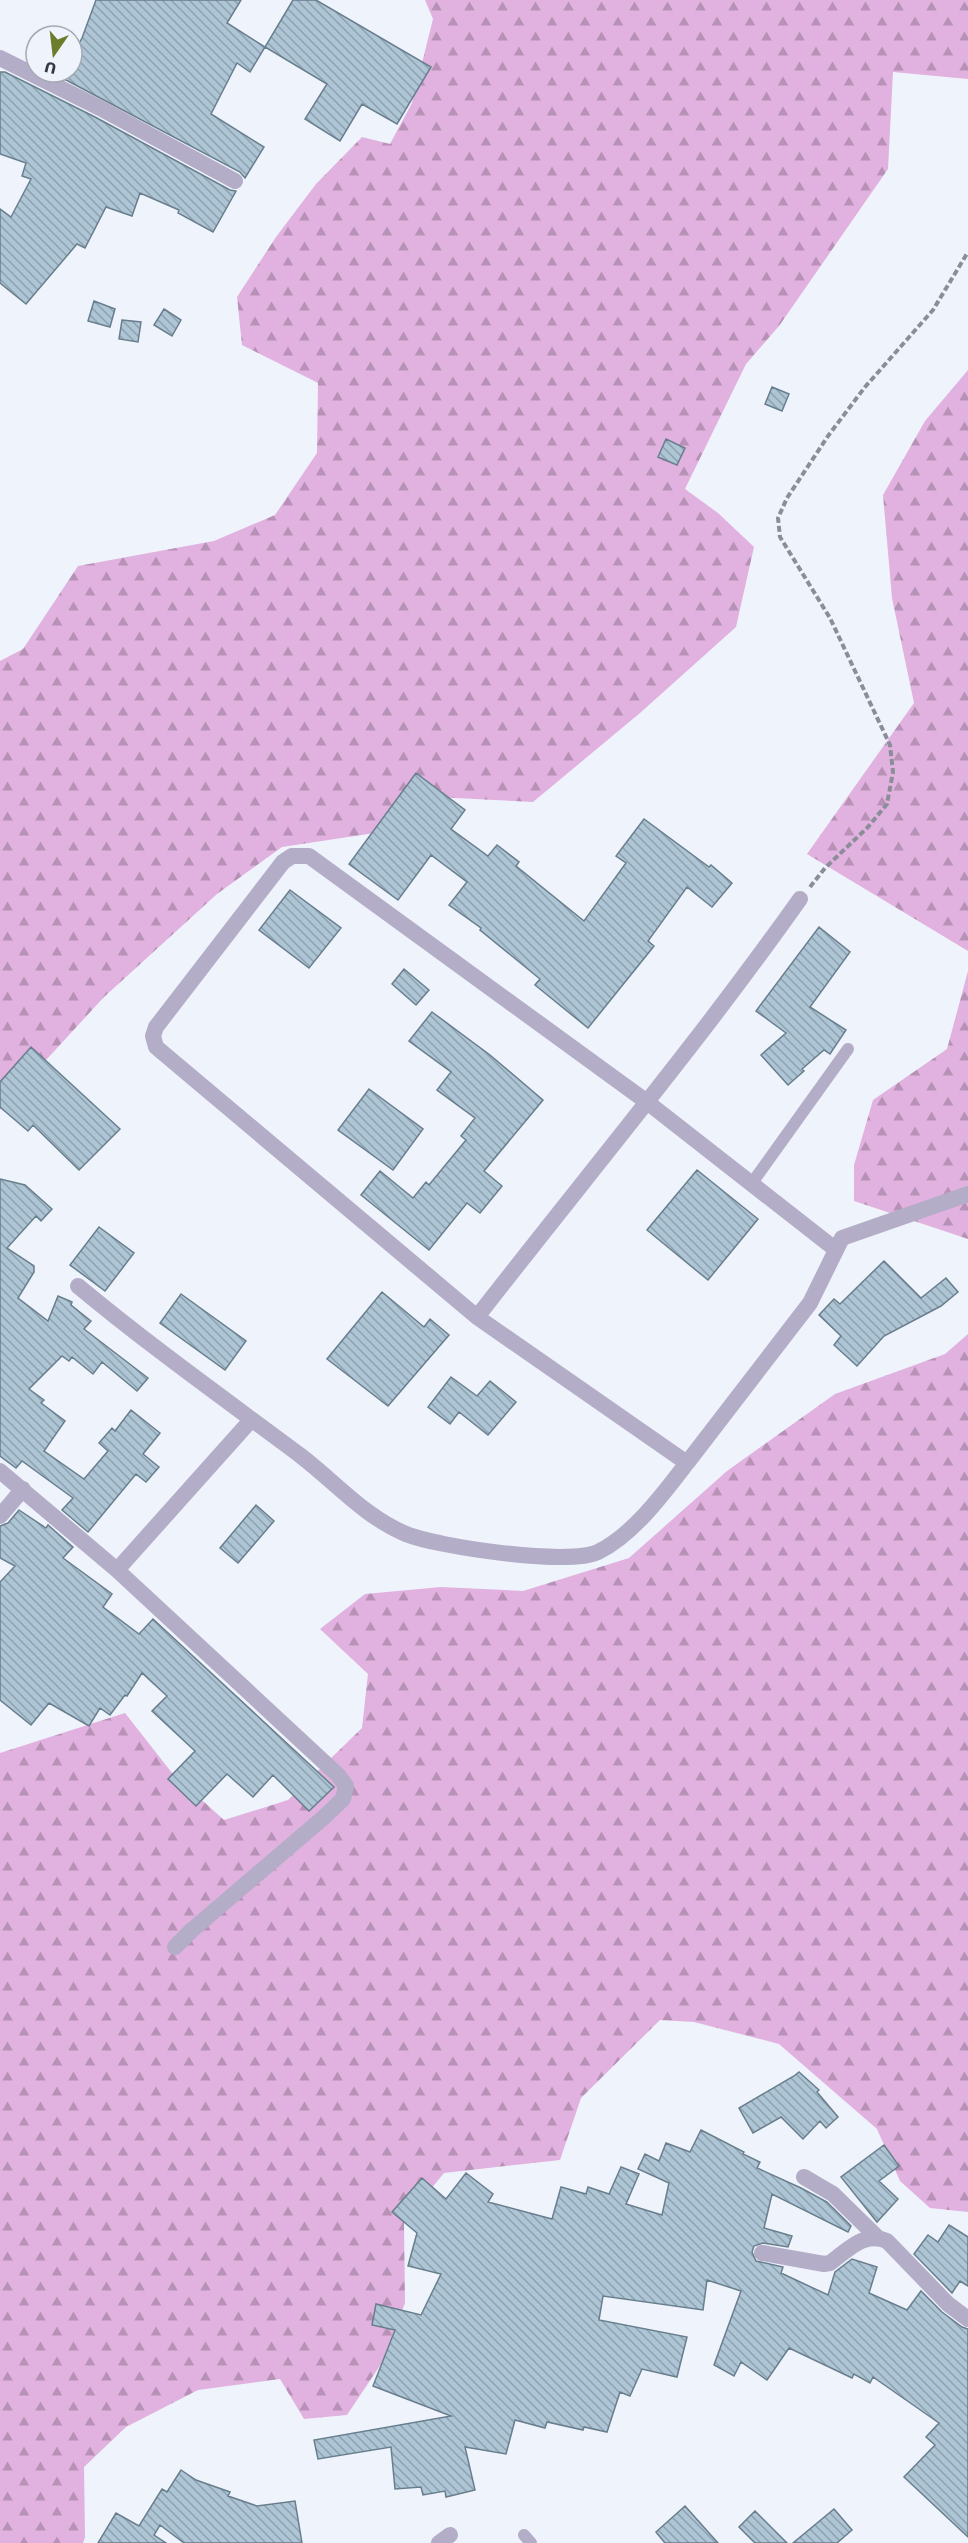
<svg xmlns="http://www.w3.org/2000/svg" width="968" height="2543" font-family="'Work Sans',sans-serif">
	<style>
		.forest { fill: url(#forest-firs) }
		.building { fill: url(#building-back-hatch); stroke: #687e8d; stroke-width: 1.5 }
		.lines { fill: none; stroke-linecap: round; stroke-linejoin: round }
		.path { stroke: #8a8e98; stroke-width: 4; stroke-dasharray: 6 3; stroke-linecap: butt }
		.service { stroke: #b4adc7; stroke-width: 12 }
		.minor { stroke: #b4adc7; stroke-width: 16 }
	</style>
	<defs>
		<pattern id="forest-firs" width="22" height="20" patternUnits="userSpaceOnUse" patternTransform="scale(1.5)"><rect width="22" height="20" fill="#e1b1df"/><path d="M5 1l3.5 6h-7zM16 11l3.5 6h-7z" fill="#b791b6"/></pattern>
		<pattern id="building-back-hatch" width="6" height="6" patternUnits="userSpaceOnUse" patternTransform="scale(1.5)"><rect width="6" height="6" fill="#adc5d5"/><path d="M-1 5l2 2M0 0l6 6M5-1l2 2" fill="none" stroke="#8ea1ae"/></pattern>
	</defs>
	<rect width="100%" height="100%" fill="#eff3fc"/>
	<!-- forest -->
	<path class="forest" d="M425,0H968V79L893,72L888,169L779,326L746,364L685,489L718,513L754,547L736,627L640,713L533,802L434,797L388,831L282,847L217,894L104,997L0,1110V661L23,649L78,566L214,541L275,515L317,453L318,383L242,345L237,297L276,237L316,184L362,137L390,144L412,103L433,19Z
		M968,370V951L807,854L914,703L892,598L883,495L925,421Z
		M968,971V1239L854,1201V1165L873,1100L947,1049Z
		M968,1334V2212L930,2208L900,2181L877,2129L779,2044L694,2022L660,2020L581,2098L560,2160L444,2173L404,2222L405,2303L381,2364L347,2415L304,2419L280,2379L198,2390L126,2427L84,2467L85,2537L83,2543H0V1753L125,1713L172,1773L224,1820L288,1800L362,1728L368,1674L320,1629L365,1594L441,1587L523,1591L629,1558L727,1471L835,1394L945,1354Z"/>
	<!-- building -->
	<path class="building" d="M96,0H241L227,23L265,47L250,72L237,63L211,114L264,147L245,178L240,172L51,72H72V56L82,38Z
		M293,0H316L431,67L397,124L362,104L340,141L305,119L327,84L265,47Z
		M0,72H5L95,117L230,190L236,191L213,232L178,213L179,210L140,193L132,216L106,207L85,248L77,244L26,304L0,283V209L11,217L31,179L22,176L26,163L0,154Z
		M94,301L115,309L110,327L88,321Z
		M164,309L181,320L172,336L154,325Z
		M122,320L141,322L138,342L119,339Z
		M772,387L789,394L782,411L765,404Z
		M666,439L685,448L677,465L658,457Z
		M416,773L465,810L451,829L488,856L497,845L519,862L516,866L584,921L626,863L616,856L644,819L709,867L711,865L732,883L712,907L687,887L648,941L654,946L588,1028L535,985L540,979L480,930L481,928L449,905L467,882L431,855L398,900L349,864Z
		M290,890L341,928L309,968L259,930Z
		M819,927L850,952L810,1007L846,1030L830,1054L824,1050L802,1069L804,1071L788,1085L761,1055L786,1033L756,1011Z
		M404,969L429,990L416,1005L392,984Z
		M432,1012L490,1055L543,1100L484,1171L502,1186L480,1213L467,1203L429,1250L361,1195L380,1171L413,1198L426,1182L429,1185L466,1140L461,1136L475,1118L437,1090L451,1072L409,1041Z
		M31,1047L120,1129L79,1170L33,1125L28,1131L0,1107V1082Z
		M369,1089L423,1129L393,1170L338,1130Z
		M697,1170L758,1219L708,1280L647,1230Z
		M0,1179L25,1185L52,1209L41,1221L36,1216L7,1248L34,1266V1272L18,1298L48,1321L58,1296L72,1302L71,1305L91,1321L84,1329L148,1378L137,1391L102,1362L93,1374L72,1357L69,1361L62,1356L29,1389L44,1400L41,1403L65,1421L44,1451L84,1479L108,1451L99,1443L112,1428L115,1431L131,1410L160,1433L143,1454L159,1467L146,1482L136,1474L88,1532L62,1510L73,1498L22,1461L16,1468L0,1456Z
		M99,1227L134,1253L105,1291L70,1265Z
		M884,1261L921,1298L946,1278L958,1292L941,1306L884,1336L857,1366L834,1345L841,1336L819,1315L834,1299L840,1304Z
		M382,1292L424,1327L430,1319L449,1335L388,1406L327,1359Z
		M181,1294L246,1341L225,1370L160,1323Z
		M451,1377L477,1396L490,1381L516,1402L488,1435L459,1412L450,1424L428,1407Z
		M256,1505L274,1521L238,1563L220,1548Z
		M19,1510L46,1528L48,1525L73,1547L63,1558L112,1594L103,1607L139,1634L153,1619L334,1787L309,1811L273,1775L253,1797L227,1774L196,1806L168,1779L195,1751L152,1711L167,1696L142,1673L127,1696L125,1695L110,1715L100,1708L89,1726L49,1703L31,1725L0,1700V1582L15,1566L0,1558V1526L8,1523Z
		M799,2072L819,2090L817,2092L838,2117L826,2128L820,2121L803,2139L781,2117L753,2133L739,2108L794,2076Z
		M701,2130L744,2152L743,2154L760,2162L757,2168L801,2188L827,2202L851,2226L848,2232L772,2194L764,2228L792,2236L788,2247L763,2243L754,2246L752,2252L756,2261L783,2267L781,2273L828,2295L835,2272L852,2259L877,2267L869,2293L907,2310L921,2291L942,2312L962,2327L968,2329V2537L904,2477L935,2445L926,2437L939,2423L873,2377L870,2383L854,2374L852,2378L789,2348L767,2380L741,2362L734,2376L714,2365L741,2291L707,2280L703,2310L603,2296L599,2320L687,2337L677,2377L642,2369L630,2396L620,2392L607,2432L584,2427L583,2430L547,2422L545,2428L515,2420L506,2454L465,2447L475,2490L446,2497L445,2491L423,2495L421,2487L395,2489L391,2447L318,2459L314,2440L451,2416L373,2386L395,2330L372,2325L376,2304L421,2315L441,2274L408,2266L417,2233L392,2212L422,2178L446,2199L466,2173L493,2194L488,2202L552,2219L561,2187L586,2194L588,2187L609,2194L621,2167L639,2174L626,2204L662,2215L669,2183L638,2169L645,2154L659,2161L666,2143L690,2152Z
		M884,2145L899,2166L879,2181L898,2199L877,2222L841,2177Z
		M949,2225L968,2237V2286L960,2281L952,2293L914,2254L928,2235L938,2242Z
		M181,2470L196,2480L230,2492L228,2496L257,2506L295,2501L302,2543H184L160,2525L154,2535L166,2543H98L116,2513L139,2526L162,2489L167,2492Z
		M685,2506L718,2543H665L656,2532Z
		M834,2509L852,2530L837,2543H793Z
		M755,2511L787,2543H755L739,2527Z"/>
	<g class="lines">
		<!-- path -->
		<path class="path" d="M810,887L825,868L868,827L887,804L893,772L890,745L830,618L780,537L778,518L787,498L828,436L865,387L933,310L968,252"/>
		<!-- service -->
		<path class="service" d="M752,1183L848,1049
			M524,2535L531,2543"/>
		<!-- minor -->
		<path class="minor" d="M0,58L100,108L235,181
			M835,1249L647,1102L309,856H292L283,862L156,1027L153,1036L156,1047L477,1317L687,1463L810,1303L842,1238L968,1194
			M78,1286C150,1346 226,1400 301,1456C336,1483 365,1517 406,1534C438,1547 569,1566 598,1552C633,1535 664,1493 687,1463
			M477,1317C585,1178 698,1043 800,899
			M0,1471L117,1570L251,1420
			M0,1516L23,1489
			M117,1570L338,1775L346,1786L343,1799L323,1818L192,1930L175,1947
			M804,2177L833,2194L877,2237
			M762,2253L824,2264L830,2263C848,2250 864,2231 887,2241L948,2304L968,2319
			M439,2543L450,2535"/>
	</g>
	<!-- north arrow -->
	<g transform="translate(54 54) rotate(194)"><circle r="28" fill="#eff3fc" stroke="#a5a9b2" stroke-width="1.5"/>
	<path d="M0-4.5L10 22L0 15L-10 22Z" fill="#6c7c2b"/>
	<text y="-9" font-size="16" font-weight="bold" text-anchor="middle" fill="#363a44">U</text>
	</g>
</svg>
